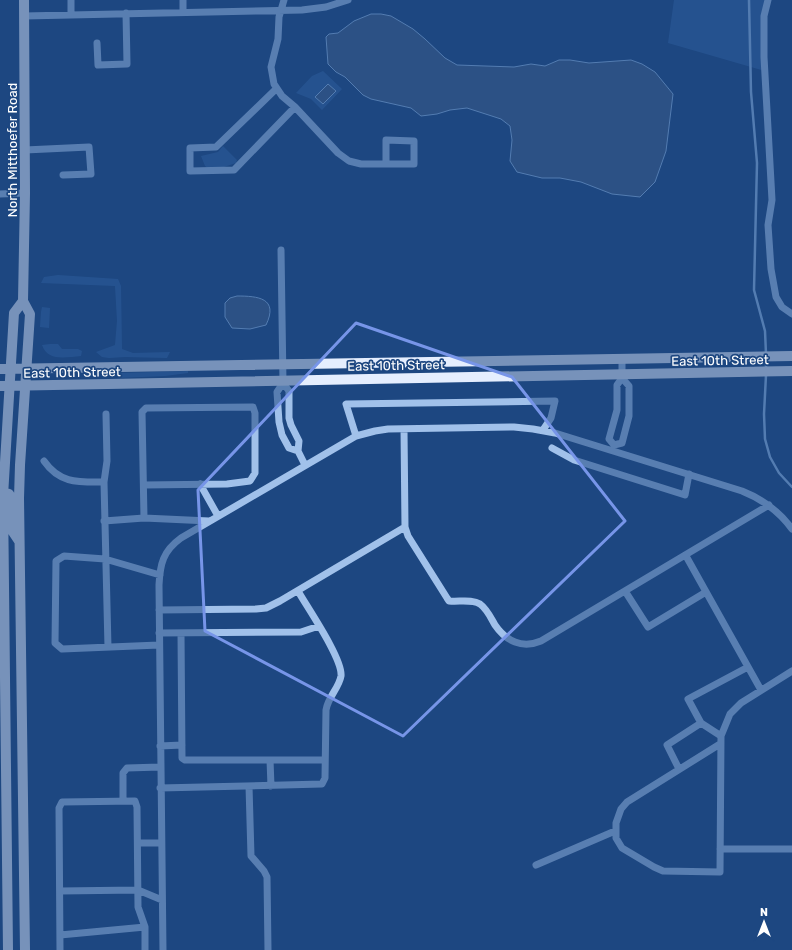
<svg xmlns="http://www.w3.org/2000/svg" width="792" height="950" font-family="Rubik,sans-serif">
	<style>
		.green { fill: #3061a0 }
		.water { fill: #3e5e89; stroke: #94bceb }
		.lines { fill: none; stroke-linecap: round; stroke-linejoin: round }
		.stream { stroke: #94bceb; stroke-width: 2.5 }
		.minor { stroke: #a1c1ea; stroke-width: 7 }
		.major { stroke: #e5eefe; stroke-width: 10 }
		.marked { fill: none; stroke: #7795e8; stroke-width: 3; stroke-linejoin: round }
		.labels { text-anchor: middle; stroke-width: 3.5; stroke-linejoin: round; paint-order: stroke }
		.street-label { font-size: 13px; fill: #fff; stroke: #1d4781 }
	</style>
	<rect width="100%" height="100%" fill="#1d4781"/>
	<!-- green -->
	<path class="green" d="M674,0H768L765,71L668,43Z
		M323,71L342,89L322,110L311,99L296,93L312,76Z
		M223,146L237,160L236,163L212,171L205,166L201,156L218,152Z
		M58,275L118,279L121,286L122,349L133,353L170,352L167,358L125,357L109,358L102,357L96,352L115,345L117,321L115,286L41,283L44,277Z
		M42,307L50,308L49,328L40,327L41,312Z
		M50,344H58L62,349H78L82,351L81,356C66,357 48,362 42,345Z
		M188,371V373L165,376L119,378L118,373Z"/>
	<!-- water -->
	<path class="water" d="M371,14H381L391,16L413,29L425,39L445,58L457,65L514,67L531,64L545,66L559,60H570L589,63L631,60L642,64L655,72L673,94L666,151L655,182L640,197L612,194L581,182L560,178H542L517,172L510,161L512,140L510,126L501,119L467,108L450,110L437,114L421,116L411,108L371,99L363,95L345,77L336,72L328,64L326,37L329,34L338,33L354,21Z
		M328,84L336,91L323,104L315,97Z
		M237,296C258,296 279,298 266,325L250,329L232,328L225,317V303L230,298Z"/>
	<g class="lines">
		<!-- stream -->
		<path class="stream" d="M749,0L751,92L757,163L754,290L765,331L766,354
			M766,359V370
			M766,375L764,414L765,439L770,457L779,473L792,487"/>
		<!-- minor -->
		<path class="minor" d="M71,0V14
			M183,0V12
			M284,0L279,17L278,39L271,67L274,84L282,96L295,107L338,153L349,161L361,164H414V141L386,140V164
			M768,0L764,16V57L772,200L768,225L771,269L776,297L782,307L792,314
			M24,16L302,10L326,7L348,0
			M97,43L98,65L127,64L126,13
			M276,89L216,147L190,148V171L234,170L295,107
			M25,150L89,147L91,174L63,175
			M0,194L25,193
			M281,250L283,383L277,392L279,422L282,435L289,448L298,451
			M283,383L289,391V418L291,425L299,441L298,451L305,465
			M106,414L107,461L104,482L108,647
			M404,429L405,527L408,536L447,598L449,601C459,602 472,599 480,604C487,609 491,618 495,625C506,641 522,649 541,641L769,505
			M356,436L346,404L555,401L551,418L543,430
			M614,445L622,443L629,416V386L622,378V359
			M614,445L609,439L617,410V385L622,378
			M552,448L574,460L685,495L689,474
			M44,461C60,484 79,482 104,482
			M200,484L218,516
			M144,518L209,521
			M104,521L144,518L142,412L146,408L253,407L255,413V473L250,481L227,484L144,485
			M686,556L761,690
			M625,591L648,627L706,592
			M159,610L256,609L266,608L280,601L405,527
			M159,633L301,632L319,626
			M181,633L182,758L185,760H325
			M159,645L62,649L55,643L56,561L64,556L105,559L160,575
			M701,723L688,699L748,667
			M720,744L627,802L621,809L616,823V838L622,848L654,867L663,871L720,872L721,736L730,714L741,703L792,671
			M160,746L182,745
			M270,760L271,786
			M679,769L667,745L701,723L721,736
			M249,786L251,856L264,871L267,877L268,950
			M160,788L322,784L325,778L326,710C328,697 339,688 341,676C343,659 307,607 298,591
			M123,800V773L127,768L160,767
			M138,843H161
			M720,849H792
			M536,865L615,831
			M60,891L138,890L162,900
			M60,935L145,927
			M60,950L59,808L62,802L135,801L137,807L138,907L145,927V950
			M163,950L159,585C160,564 163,551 181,538L356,436L375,431L388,429L514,427L533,429L555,433L742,491C762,499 779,511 792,529"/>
		<!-- major -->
		<path class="major" d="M24,0L25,193L23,301L30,314L20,465L19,498L25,950
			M0,369L792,356
			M0,386L792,371
			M3,492L9,494L11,497V529L19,541
			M8,950L3,496L14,313L23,301"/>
	</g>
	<!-- marked area -->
	<path d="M0 0H792V950H0ZM356,323L512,377L625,521L403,736L205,631L198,490Z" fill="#1d4781" fill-opacity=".55" fill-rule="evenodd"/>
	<path class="marked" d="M356,323L512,377L625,521L403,736L205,631L198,490Z"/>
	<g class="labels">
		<!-- street labels -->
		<g class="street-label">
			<text transform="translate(12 150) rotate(-90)" y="5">North Mitthoefer Road</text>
			<text transform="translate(720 360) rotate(-1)" y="5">East 10th Street</text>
			<text transform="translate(396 365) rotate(-1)" y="5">East 10th Street</text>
			<text transform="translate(72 372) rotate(-1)" y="5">East 10th Street</text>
		</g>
	</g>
	<!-- north arrow -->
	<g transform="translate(764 922)" stroke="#1d4781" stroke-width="3" paint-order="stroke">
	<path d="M0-3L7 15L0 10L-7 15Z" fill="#ffffff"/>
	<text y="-6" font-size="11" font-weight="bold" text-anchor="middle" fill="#ffffff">N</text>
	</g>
</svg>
